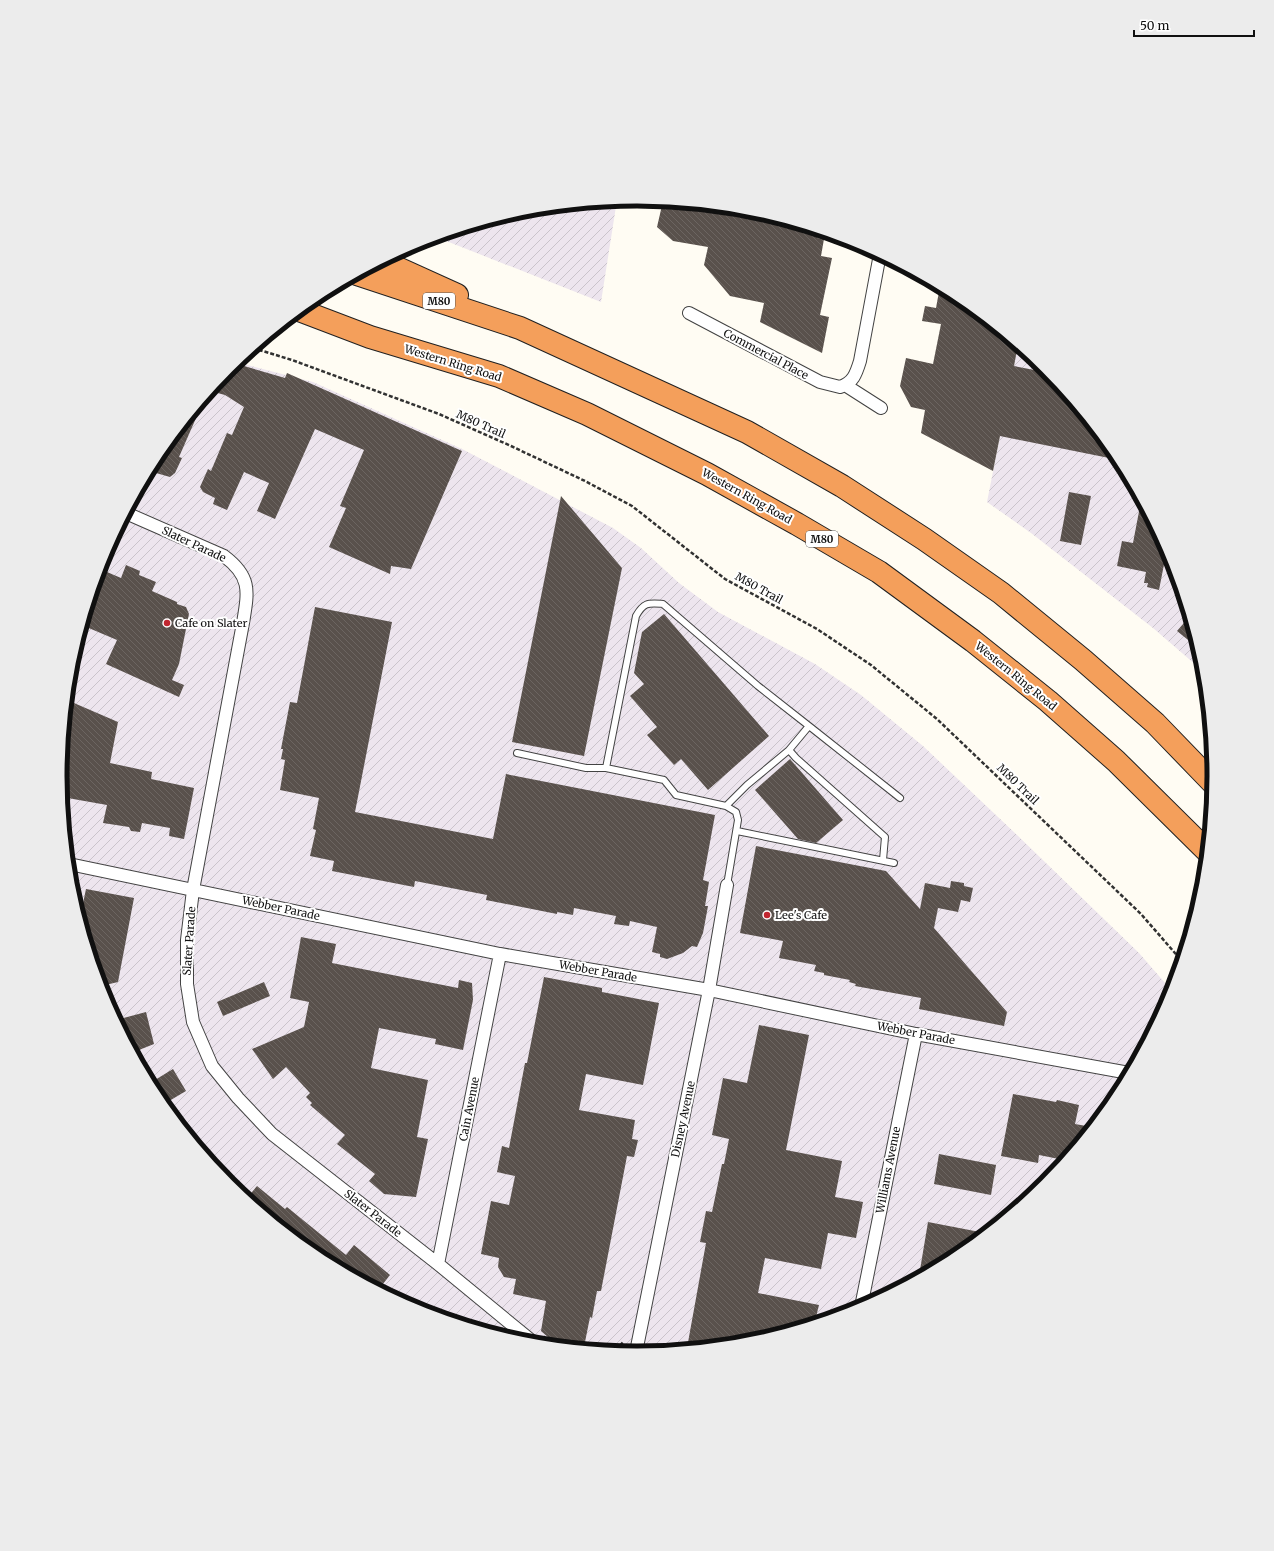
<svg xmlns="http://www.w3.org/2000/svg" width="1274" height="1551" font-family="Merriweather,serif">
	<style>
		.industrial { fill: url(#industrial-furrows) }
		.building { fill: url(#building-back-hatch) }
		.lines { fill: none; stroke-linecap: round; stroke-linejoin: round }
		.service-casing { stroke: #434343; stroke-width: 8 }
		.minor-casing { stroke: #434343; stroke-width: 14 }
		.motorway-casing { stroke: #212121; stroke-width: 24 }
		.path { stroke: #323232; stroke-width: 2.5; stroke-dasharray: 4 2; stroke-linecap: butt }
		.service { stroke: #fff; stroke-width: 6 }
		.minor { stroke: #fff; stroke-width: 12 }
		.motorway { stroke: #f49f5b; stroke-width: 22 }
		.poi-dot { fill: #c12630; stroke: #fff; stroke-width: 1.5 }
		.labels { text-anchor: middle; stroke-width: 4; stroke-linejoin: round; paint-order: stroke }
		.shield { fill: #fff; stroke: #585858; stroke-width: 1 }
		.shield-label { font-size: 10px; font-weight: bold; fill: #101010 }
		.street-label { font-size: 11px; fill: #101010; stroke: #fff }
		.poi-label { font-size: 11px; fill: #101010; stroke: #fff; text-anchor: start }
		.rim { fill: none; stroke: #101010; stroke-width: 5 }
	</style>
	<defs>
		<pattern id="industrial-furrows" width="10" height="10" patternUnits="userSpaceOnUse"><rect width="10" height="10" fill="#ede5ee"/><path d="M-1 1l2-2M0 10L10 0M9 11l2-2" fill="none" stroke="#cac3cb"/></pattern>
		<pattern id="building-back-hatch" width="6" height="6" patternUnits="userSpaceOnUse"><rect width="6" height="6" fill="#59514c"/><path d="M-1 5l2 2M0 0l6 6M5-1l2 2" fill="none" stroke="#6c6561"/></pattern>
	</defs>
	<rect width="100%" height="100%" fill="#fffcf3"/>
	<!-- industrial -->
	<path class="industrial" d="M617,200L601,302L436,237L525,210Z
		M1018,345L1045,368L1117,455L1170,555L1203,663L1204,672L1153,628L1031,533L987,502Z
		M236,362L313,382L462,449L613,528L641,548L679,583L718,612L815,664L861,695L923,746L1017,835L1139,953L1172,991L1170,997L1117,1096L1045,1184L957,1255L858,1309L749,1341L637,1352L524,1341L416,1308L316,1255L229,1183L157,1096L104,996L71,888L60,775L71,663L104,554L157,455L229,367Z"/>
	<!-- building -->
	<path class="building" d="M663,201L750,210L818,230L817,238L824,239L821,256L832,258L820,315L829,317L822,353L760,322L764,303L730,296L704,265L708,247L673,241L657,227Z
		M940,286L958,296L1018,345L1014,366L1050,373L1119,460L1000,436L993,471L921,433L925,410L911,407L900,386L906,358L933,364L941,324L922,321L925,306L936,308Z
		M234,363L285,378L287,373L462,451L411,569L391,566L390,574L329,547L346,508L340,506L364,450L315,429L275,519L257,511L269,483L244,472L227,510L213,504L215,498L203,492L200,487L208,469L211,471L227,433L232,435L244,407L225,395L210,391Z
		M197,407L200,409L179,457L182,458L175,473L170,477L149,471L157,455Z
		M1069,492L1091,496L1081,545L1060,541Z
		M561,496L622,568L584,756L512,742Z
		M1141,501L1167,549L1159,590L1147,587L1148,583H1144L1146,572L1117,566L1122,541L1133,543Z
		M126,565L140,571L139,575L156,582L152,591L177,602V604L186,607L189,614L179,664L172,680L184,685L179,697L106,664L117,640L84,626L107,572L121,578Z
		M315,607L392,622L355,812L493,839L506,774L715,815L703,880L709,882L705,906H708L703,933L697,947L692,946L683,953L667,959L660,957V954L652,952L657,927L630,921L629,926L614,924L616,916L574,908L573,915L557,912V914L486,900L487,895L415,881L414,887L332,871L334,861L310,856L316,830L313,829L319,798L280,790L285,760L281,759L283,749H281L290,702L297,703Z
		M664,614L769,736L708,790L681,759L674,765L647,735L657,727L630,696L644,684L634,673L642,632Z
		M1189,617L1192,628L1198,648L1177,631Z
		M67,700L118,722L110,763L152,772L151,779L194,788L184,839L169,836L170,828L142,823L140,832L131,831L129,827L103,823L107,805L62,797L60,775Z
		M790,759L843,820L816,843L798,839L755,790Z
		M756,846L886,871L920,909L925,883L950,888L951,881L964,883V886L973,888L970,902L961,900L958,912L938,908L934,928L1007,1012L1004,1026L919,1009L921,998L855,986L856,984L849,982L850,980L824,975V973L814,971L816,965L779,958L783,941L740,933Z
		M86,889L134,898L118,982L101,986L80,918Z
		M301,937L336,944L332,963L458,988L459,980L472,983L473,1000L463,1050L435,1044L436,1039L379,1028L371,1068L428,1080L417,1137L428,1139L416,1197L384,1194L369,1181L375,1174L337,1144L345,1135L310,1105L312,1103L306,1097L310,1093L286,1067L273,1079L252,1049L304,1027L309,1002L290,998Z
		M544,977L602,988V992L659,1003L643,1085L586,1074L579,1110L635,1120L632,1139L638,1140L634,1157L627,1156L601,1291H597L592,1318L590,1317L584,1347L557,1345L541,1331L546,1301L513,1294L516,1279L504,1277L498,1267L499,1258L481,1254L491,1201L509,1205L515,1176L497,1172L502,1146L509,1148L525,1063H527Z
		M264,982L270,996L223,1016L217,1002Z
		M146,1012L154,1044L134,1052L116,1020Z
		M759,1025L809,1035L786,1150L842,1161L835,1197L863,1202L856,1238L828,1233L821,1269L765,1258L758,1293L819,1305L815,1321L749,1341L687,1348L706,1243L700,1242L706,1211L712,1212L722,1164H724L729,1139L712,1135L723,1078L747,1083Z
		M173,1069L186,1091L164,1104L157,1096L150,1083Z
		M1013,1094L1056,1102L1057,1100L1079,1105L1075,1124L1092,1127L1064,1160L1039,1155L1038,1163L1001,1156Z
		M939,1154L996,1165L991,1195L934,1184Z
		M257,1186L285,1209L287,1207L346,1255L354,1245L390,1275L379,1289L316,1255L247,1198Z
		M928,1222L985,1233L957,1255L919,1276Z"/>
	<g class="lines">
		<!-- service casing -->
		<g class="service-casing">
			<path id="service" d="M809,726L900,798
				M517,753L586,768H606L664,780L676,795L726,806L736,812L738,820L727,885
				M606,768L636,616C644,602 648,603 663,604L758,686L809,726L789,750L796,758L885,837L883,860
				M726,806L747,785L789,750
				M737,831L894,863"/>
		</g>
		<!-- minor casing -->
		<g class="minor-casing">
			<path id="minor" d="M689,313L820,382L840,387C853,383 856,374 860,361L880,254
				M845,385L881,408
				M126,513L224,556C252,577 248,592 243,623L193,890L187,940V984L193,1022L212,1066L238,1098L272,1134L438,1264L533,1342
				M69,864L500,954L709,990L916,1034L1129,1073
				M438,1264L500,954
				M861,1307L916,1034
				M636,1352L709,990L727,885"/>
		</g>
		<!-- motorway casing -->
		<g class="motorway-casing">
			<path id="motorway" d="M382,261L457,295
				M357,274L520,328L747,432L842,486L924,539L1001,593L1083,660L1155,723L1213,783
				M299,310L370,337L499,376L587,414L707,474L797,524L879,572L973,641L1048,701L1116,761L1207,851"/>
		</g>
		<!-- path -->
		<path class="path" d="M253,348L292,360L439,414L511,446L585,481L632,506L725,579L817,629L871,665L937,719L1141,914L1181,960
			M616,1350L624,1341"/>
		<!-- service -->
		<use href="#service" class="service"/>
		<!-- minor -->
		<use href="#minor" class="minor"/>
		<!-- motorway -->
		<use href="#motorway" class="motorway"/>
	</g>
	<!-- markers -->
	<g class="poi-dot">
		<circle cx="167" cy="623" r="4"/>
		<circle cx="767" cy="915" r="4"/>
	</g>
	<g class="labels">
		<!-- shield labels -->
		<g class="shield">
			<rect x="423" y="293" width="32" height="16" rx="3"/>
			<rect x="806" y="531" width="32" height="16" rx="3"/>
		</g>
		<g class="shield-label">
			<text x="439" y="305">M80</text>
			<text x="822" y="543">M80</text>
		</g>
		<!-- street labels -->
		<g class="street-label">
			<text transform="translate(766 354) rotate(28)" y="4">Commercial Place</text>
			<text transform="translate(453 363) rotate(17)" y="4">Western Ring Road</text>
			<text transform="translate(481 424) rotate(24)" y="4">M80 Trail</text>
			<text transform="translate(747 496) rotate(29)" y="4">Western Ring Road</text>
			<text transform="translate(194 544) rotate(25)" y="4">Slater Parade</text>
			<text transform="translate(759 588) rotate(29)" y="4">M80 Trail</text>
			<text transform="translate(1016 676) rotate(39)" y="4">Western Ring Road</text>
			<text transform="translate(1018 784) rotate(44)" y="4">M80 Trail</text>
			<text transform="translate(281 908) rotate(12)" y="4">Webber Parade</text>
			<text transform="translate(189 941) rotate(-86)" y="4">Slater Parade</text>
			<text transform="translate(598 971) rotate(10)" y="4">Webber Parade</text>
			<text transform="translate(916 1033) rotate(11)" y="4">Webber Parade</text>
			<text transform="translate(469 1109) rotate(-79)" y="4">Cain Avenue</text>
			<text transform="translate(683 1119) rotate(-78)" y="4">Disney Avenue</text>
			<text transform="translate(888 1170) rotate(-79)" y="4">Williams Avenue</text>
			<text transform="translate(373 1213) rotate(38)" y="4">Slater Parade</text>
		</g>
		<!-- poi labels -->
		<g class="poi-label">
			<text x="175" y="627">Cafe on Slater</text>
			<text x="775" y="919">Lee's Cafe</text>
		</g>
	</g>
	<!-- crop -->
	<path d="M0 0H1274V1551H0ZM67 776a570 570 0 1 1 1140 0a570 570 0 1 1-1140 0Z" fill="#ececec" fill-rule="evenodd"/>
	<path class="rim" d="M67 776a570 570 0 1 1 1140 0a570 570 0 1 1-1140 0Z"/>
	<!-- scale -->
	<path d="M1134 30v6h120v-6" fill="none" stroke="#101010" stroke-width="2"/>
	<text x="1140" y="30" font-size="12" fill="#101010" stroke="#ffffff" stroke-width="3" paint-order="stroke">50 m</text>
</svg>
